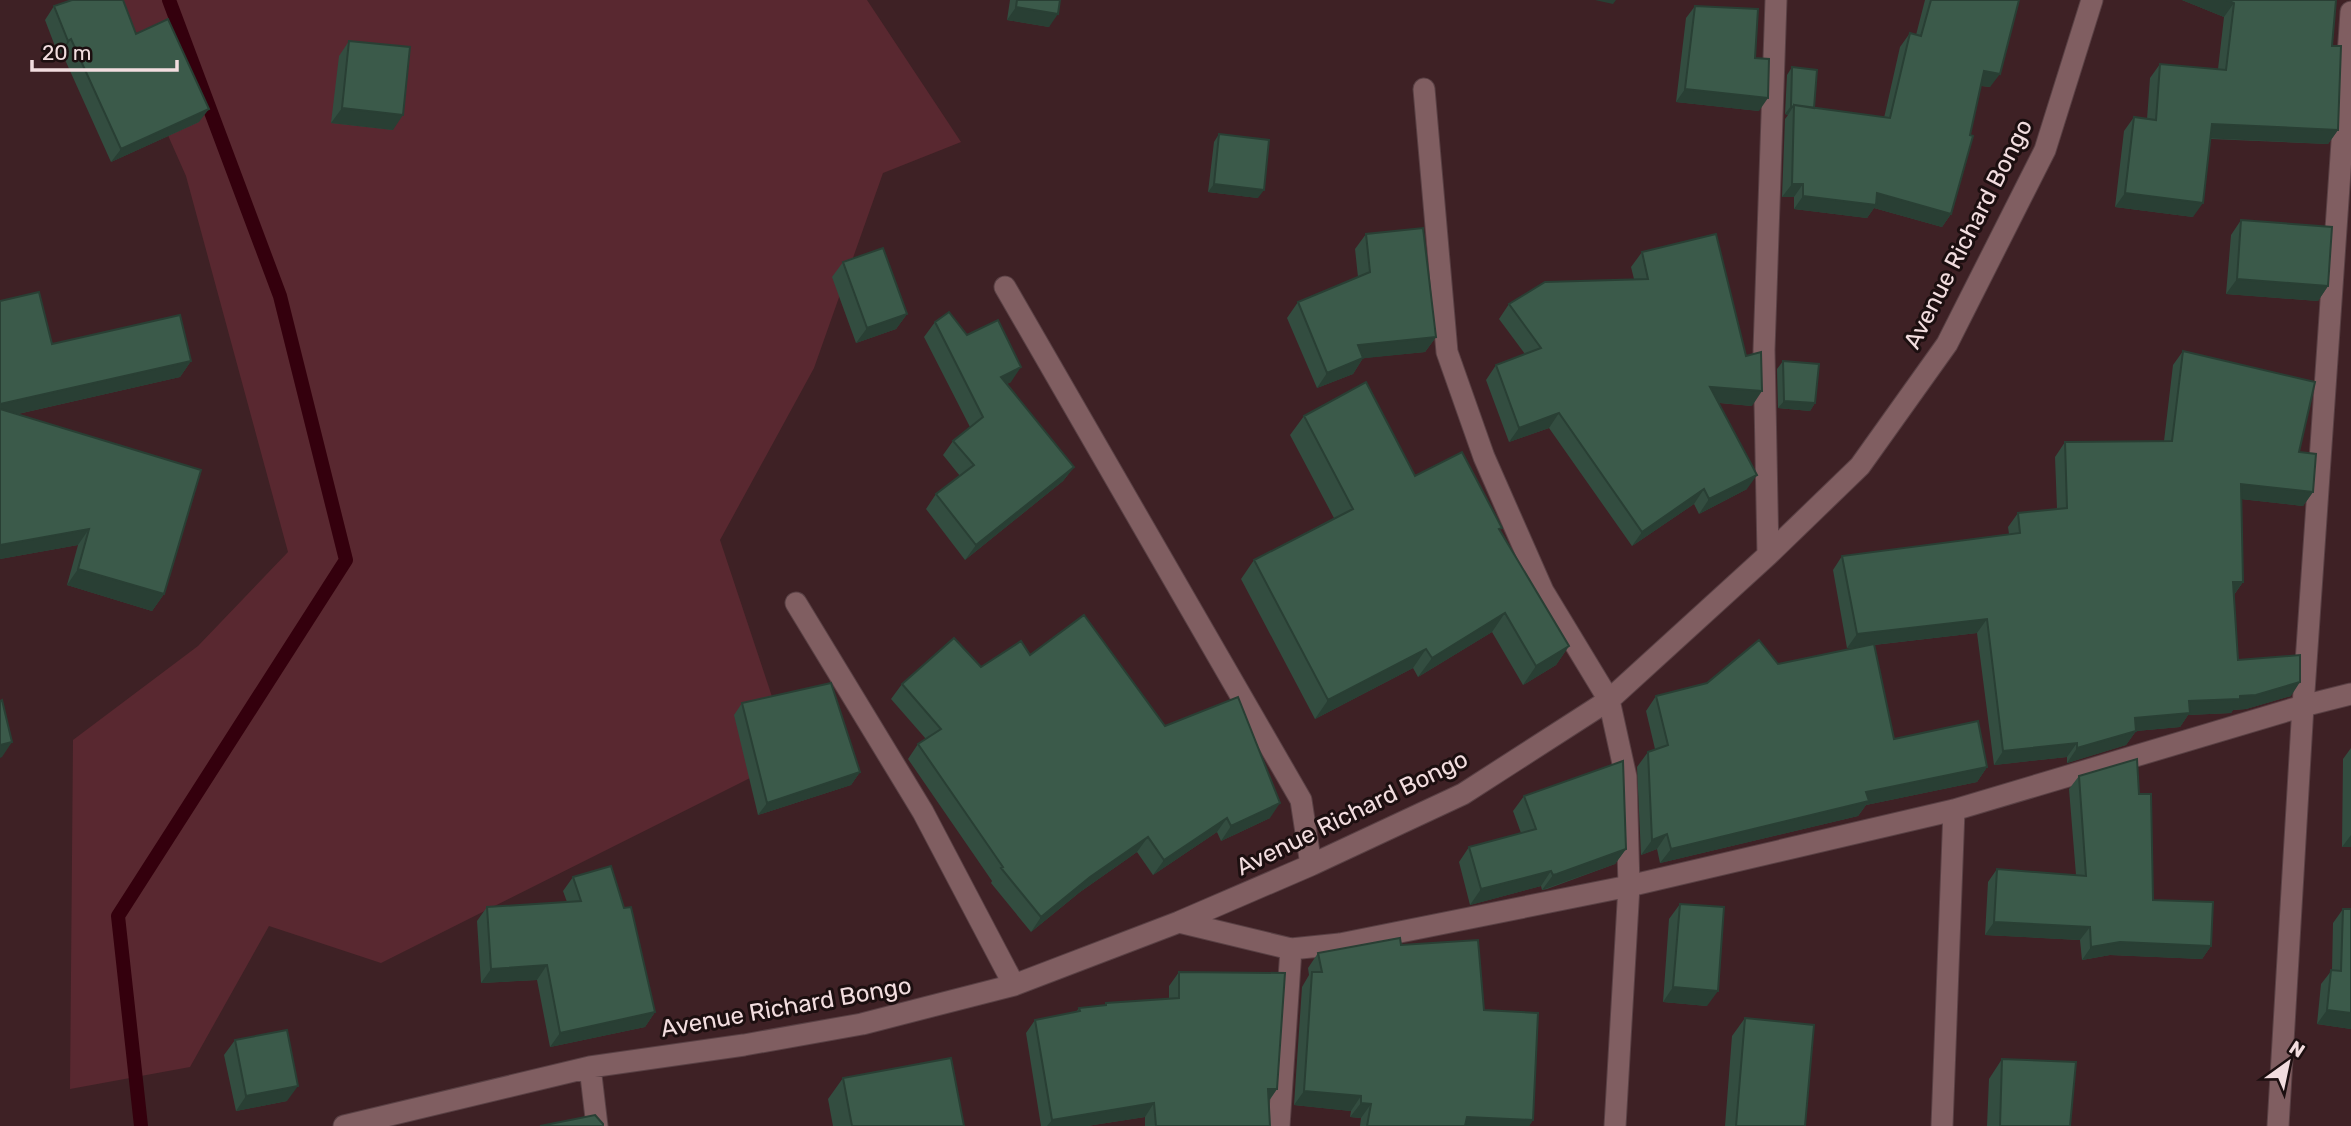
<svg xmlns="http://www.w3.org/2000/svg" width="2351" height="1126" font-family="Rubik,sans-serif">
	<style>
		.green { fill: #592830 }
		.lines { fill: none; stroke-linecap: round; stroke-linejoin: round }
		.stream { stroke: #34000d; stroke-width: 14 }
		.minor-casing { stroke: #594044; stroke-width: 23 }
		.minor { stroke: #805e61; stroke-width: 21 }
		.wall { fill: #334d40 }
		.shaded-wall { fill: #293f34 }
		.building { fill: #3b5a4a; stroke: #293f34; stroke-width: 2 }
		.labels { text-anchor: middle; stroke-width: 6; stroke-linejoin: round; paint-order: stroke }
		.street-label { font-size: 24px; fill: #f2dddf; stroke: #1c0f10 }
	</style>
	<rect width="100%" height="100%" fill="#3e2125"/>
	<!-- green -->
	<path class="green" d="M108,0H867L961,142L883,173L814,368L720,540L792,757L381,963L269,926L190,1067L70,1089L73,740L198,646L288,552L186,176Z"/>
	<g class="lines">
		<!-- stream -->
		<path class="stream" d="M141,1126L118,916L346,560L280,296L169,0"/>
		<!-- minor casing -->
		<g class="minor-casing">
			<path id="minor" d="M1424,89L1447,352L1484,457L1543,591L1609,700L1626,777L1629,886L1615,1126
				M1005,287L1301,800L1311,865
				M1768,555L1764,350L1776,0
				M796,603L923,812L1014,985
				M1179,922L1291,949L1340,944L1629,886L1954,810L2303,706L2351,694
				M590,1067L597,1126
				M344,1126L590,1067L744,1045L862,1024L1014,985L1179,922L1311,865L1463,794L1609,700L1768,555L1860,466L1947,344L2045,150L2092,0
				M1279,1126L1291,949
				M1942,1126L1954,810
				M2278,1126L2303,706L2351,12"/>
		</g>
		<!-- minor -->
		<use href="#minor" class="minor"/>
	</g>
	<!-- wall -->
	<path class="wall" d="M1010,0H1060L1049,27L1007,20Z
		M1925,0H2019L1990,87L1981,86L1951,214L1942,227L1874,208L1867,218L1794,209V197H1782L1785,119L1788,115L1785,114L1787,75L1792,67L1814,108L1884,118L1900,47L1910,33L1916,35Z
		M2182,0H2336L2332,46L2338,130L2328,144L2211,139L2193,217L2115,207L2124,131L2134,117L2147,119L2150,78L2160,64L2218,69L2224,17Z
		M54,6L136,34L199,122L111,162L62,53L58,54L45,20Z
		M1695,6L1755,58L1759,111L1676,102L1686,18Z
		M349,41L393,130L331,123L339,56Z
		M1219,134L1258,198L1208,192L1214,142Z
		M2241,220L2328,286L2318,301L2226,294L2231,235Z
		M1366,234L1436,337L1425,352L1363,358L1353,374L1317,388L1287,318L1298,302L1358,277L1355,249Z
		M1642,252L1752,406L1719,403L1747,489L1699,514L1694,504L1632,546L1549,428L1509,442L1486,380L1496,365L1525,354L1499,319L1509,304L1634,279L1631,267Z
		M843,262L907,314L896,329L856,343L832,277Z
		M0,301L52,344L191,361L180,377L18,414L164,594L152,611L67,585L78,545L0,559Z
		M935,322L967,335L1011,382L1007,384L1074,467L1063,481L965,560L926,509L936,494L960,476L943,455L953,441L970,427L924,337Z
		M2183,351L2299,452L2313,492L2303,506L2241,499L2243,582L2234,595L2238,660L2291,696L2246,709L2233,710L2231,713L2188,715L2180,727L2136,731L2126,745L2067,763V757L1994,765L1977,633L1874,645L1894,739L1987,767L1977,782L1866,805L1858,816L1660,863L1657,849L1641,855L1637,767L1648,752L1655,749L1646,711L1656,696L1778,664L1863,647L1847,648L1833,570L1842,556L2009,534L2008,527L2018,513L2057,509L2055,457L2065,442L2164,441L2173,365Z
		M1783,361L1815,403L1810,411L1778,408L1777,369Z
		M1304,416L1415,476L1500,530L1569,646L1556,665L1523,685L1492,632L1418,677L1413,668L1315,719L1241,579L1254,560L1334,518L1290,435Z
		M1030,655L1165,726L1270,818L1221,841L1217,832L1153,875L1137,852L1080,892L1031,932L991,883L992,881L908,759L918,744L926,739L891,699L902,684L981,667Z
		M742,703L860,772L851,785L758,815L734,715Z
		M2351,748V847H2342L2343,759Z
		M2079,776L2139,794L2153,900L2211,946L2202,959L2110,955L2082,960L2080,940L1985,935L1988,882L1997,869L2076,875L2069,789Z
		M1524,796L1626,849L1615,864L1547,889L1542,890L1541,886L1470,905L1459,862L1469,847L1521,833L1513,811Z
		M573,877L655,1012L645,1027L550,1047L537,980L481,983L477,921L487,907L567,902L563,891Z
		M1680,904L1707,1006L1663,1002L1669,919Z
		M2343,909L2351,1029L2317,1024L2321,984L2332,970L2333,923Z
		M1401,945L1484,1010L1533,1120L1529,1126H1360L1361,1118L1350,1117L1351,1111L1294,1105L1302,987L1309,975L1308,968L1318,953Z
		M1179,972L1277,1089L1269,1101L1270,1126H1145V1117L1087,1126H1041L1026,1033L1035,1020L1076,1012L1079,1008L1105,1005L1106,1003L1169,999V986Z
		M1745,1018L1805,1126H1725L1732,1036Z
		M235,1040L287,1101L236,1111L224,1055Z
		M2002,1059L2070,1126H1987L1989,1079Z
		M843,1078L964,1126H833L828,1099Z"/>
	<!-- shaded-wall -->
	<path class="shaded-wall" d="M1595,0H1616L1613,4Z
		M2182,0H2227L2234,3L2224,17Z
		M1016,7L1058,14L1049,27L1007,20Z
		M71,39L62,53L58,54L68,41Z
		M1984,71L2000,74L1990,87L1975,85Z
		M1685,89L1768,98L1759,111L1676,102Z
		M1791,106L1793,107L1788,115L1785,114Z
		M342,108L403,115L393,130L331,123Z
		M209,109L199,122L111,162L121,149Z
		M2212,124L2338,130L2328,144L2202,138Z
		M1214,184L1264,190L1258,198L1208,192Z
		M1792,184H1803L1794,197H1782Z
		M1877,193L1951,214L1942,227L1874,208L1867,218L1794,209L1803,196Z
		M2125,193L2203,203L2193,217L2115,207Z
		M2237,279L2328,286L2318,301L2226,294Z
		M907,314L896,329L856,343L867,328Z
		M1436,337L1425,352L1347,360L1358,345Z
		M1363,358L1353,374L1317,388L1327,373Z
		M191,361L180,377L0,418V404Z
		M1021,367L1011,382L991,391L1001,377Z
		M1710,387L1762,391L1752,406L1700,401Z
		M1784,401L1815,403L1810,411L1778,408Z
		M1559,413L1549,428L1509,442L1519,428Z
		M1074,467L1063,481L965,560L976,545Z
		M1757,475L1747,489L1699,514L1709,499Z
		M2241,484L2313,492L2303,506L2231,498Z
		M1704,489L1694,504L1632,546L1642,532Z
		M89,529L78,545L0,559V545Z
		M78,569L164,594L152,611L67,585Z
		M2233,582H2243L2233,596Z
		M1505,613L1492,632L1418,677L1432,658Z
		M1987,619L1977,633L1847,648L1857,634Z
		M1569,646L1556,665L1523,685L1536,666Z
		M1426,649L1413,668L1315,719L1328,700Z
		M2300,682L2291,696L2246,709L2233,710L2231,713L2188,715L2180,727L2125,732L2135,718L2189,701L2240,696Z
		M2136,731L2126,745L2067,763L2077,748Z
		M12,742L2,757L0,758V745Z
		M2077,743L2067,757L1994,765L2003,751Z
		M1987,767L1977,782L1866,805L1858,816L1660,863L1671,849L1866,792Z
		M860,772L851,785L758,815L767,803Z
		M1280,803L1270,818L1221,841L1231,826Z
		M1227,818L1217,832L1153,875L1164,860Z
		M1667,834L1657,849L1641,855L1652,840Z
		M2351,835V847H2342Z
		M1148,837L1137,852L1080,892L1031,932L1041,917L1090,877Z
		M1626,849L1615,864L1542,890L1553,875Z
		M1551,871L1541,886L1470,905L1481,889Z
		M1994,922L2090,927L2080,940L1985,935Z
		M2120,942L2211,946L2202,959L2110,955L2082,960L2091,947Z
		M547,965L537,980L481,983L491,969Z
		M1673,987L1718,991L1707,1006L1663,1002Z
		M2327,1010L2351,1013V1029L2317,1024Z
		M655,1012L645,1027L550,1047L560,1033Z
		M298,1086L287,1101L236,1111L246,1096Z
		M1268,1089H1277L1267,1103Z
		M1304,1091L1361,1096L1351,1111L1294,1105Z
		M1154,1103L1145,1117L1087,1126H1047L1052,1120Z
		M1361,1103L1371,1104L1361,1118L1350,1117Z
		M1467,1117L1533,1120L1529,1126H1461Z"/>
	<!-- building -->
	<path class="building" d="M72,0H123L136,34L168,19L209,109L121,149L71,39L68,41L54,6Z
		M1017,0H1060L1058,14L1016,7Z
		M1931,0H2019L2000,74L1984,71L1970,135L1973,136L1951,214L1877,193L1876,205L1803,196V184H1792L1794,105L1890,118L1910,33L1921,36Z
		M2227,0H2336L2332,46H2341L2338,130L2212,124L2203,203L2125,193L2134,117L2156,120L2160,64L2226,70L2234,3Z
		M1695,6L1758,9L1755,58L1769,59L1768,98L1685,89Z
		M349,41L410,47L403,115L342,108Z
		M1792,67L1817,70L1814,108L1794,105V107L1791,106Z
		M1219,134L1269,140L1264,190L1214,184Z
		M2241,220L2332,227L2328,286L2237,279Z
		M1423,228L1436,337L1358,345L1363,358L1327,373L1298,302L1370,272L1366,234Z
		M1716,234L1746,356L1761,352L1762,391L1710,387L1757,475L1709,499L1704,489L1642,532L1559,413L1519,428L1496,365L1541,348L1509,304L1545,282L1648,279L1642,252Z
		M883,248L907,314L867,328L843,262Z
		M39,292L52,344L180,315L191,361L0,404V301Z
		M949,312L967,335L998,320L1021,367L1001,377L1074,467L976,545L936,494L974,465L953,441L983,417L935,322Z
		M2183,351L2315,382L2299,452L2316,454L2313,492L2241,484L2243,582H2233L2238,660L2300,655V682L2256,695L2240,696V699L2189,701L2190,713L2135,718L2136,731L2077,748V743L2003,751L1987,619L1857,634L1842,556L2020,533L2018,513L2067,508L2065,442L2172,441Z
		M1783,361L1819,364L1815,403L1784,401Z
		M1366,382L1415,476L1462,452L1502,528L1499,529L1569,646L1536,666L1505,613L1432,658L1426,649L1328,700L1254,560L1353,509L1304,416Z
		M0,409L201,470L164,594L78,569L89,529L0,545Z
		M1084,615L1165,726L1238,697L1280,803L1231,826L1227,818L1164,860L1148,837L1090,877L1041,917L1001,868L1003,867L918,744L941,729L902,684L954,638L981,667L1021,641L1030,655Z
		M1759,640L1778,664L1874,644L1894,739L1978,721L1987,767L1866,792L1869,801L1671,849L1667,834L1652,840L1648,752L1668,745L1656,696L1707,683Z
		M831,683L860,772L767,803L742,703Z
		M2,700L12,742L0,745V701Z
		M2137,759L2139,794H2151L2153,900L2213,902L2211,946L2120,942L2091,947L2090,927L1994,922L1997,869L2086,876L2079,776Z
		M1623,761L1626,849L1557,874L1553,875L1551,871L1481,889L1469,847L1536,829L1524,796Z
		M611,866L624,908L631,907L655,1012L560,1033L547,965L491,969L487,907L581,901L573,877Z
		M1680,904L1724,907L1718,991L1673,987Z
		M2343,909H2351V1013L2327,1010L2331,970L2341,971Z
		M1400,938L1401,945L1478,940L1484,1010L1538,1013L1533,1120L1467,1117L1465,1126H1367L1371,1104L1361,1103V1096L1304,1091L1312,972H1322L1318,953Z
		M1179,972L1285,973L1277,1089H1268L1270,1126H1156L1154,1103L1052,1120L1035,1020L1080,1011L1079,1008L1106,1005V1003L1179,998Z
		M1745,1018L1814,1025L1805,1126H1736Z
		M287,1030L298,1086L246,1096L235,1040Z
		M951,1058L964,1126H852L843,1078Z
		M2002,1059L2076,1062L2070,1126H2000Z
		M595,1115L603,1124V1126H540Z"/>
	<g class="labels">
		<!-- street labels -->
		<g class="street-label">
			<text transform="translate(1968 234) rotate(-63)" y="8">Avenue Richard Bongo</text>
			<text transform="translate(1352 813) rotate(-26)" y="8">Avenue Richard Bongo</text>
			<text transform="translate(786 1007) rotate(-10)" y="8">Avenue Richard Bongo</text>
		</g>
	</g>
	<!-- north arrow -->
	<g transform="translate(2288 1063) rotate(33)" stroke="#1c0f10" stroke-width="5" paint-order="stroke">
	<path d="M0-5L12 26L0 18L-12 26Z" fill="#f2dddf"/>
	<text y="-10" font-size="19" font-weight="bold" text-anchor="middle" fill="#f2dddf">N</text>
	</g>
	<!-- scale -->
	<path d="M32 60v10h145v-10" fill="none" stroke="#f2dddf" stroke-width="3.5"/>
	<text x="42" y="60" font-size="21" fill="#f2dddf" stroke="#1c0f10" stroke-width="5" paint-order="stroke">20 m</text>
</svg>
